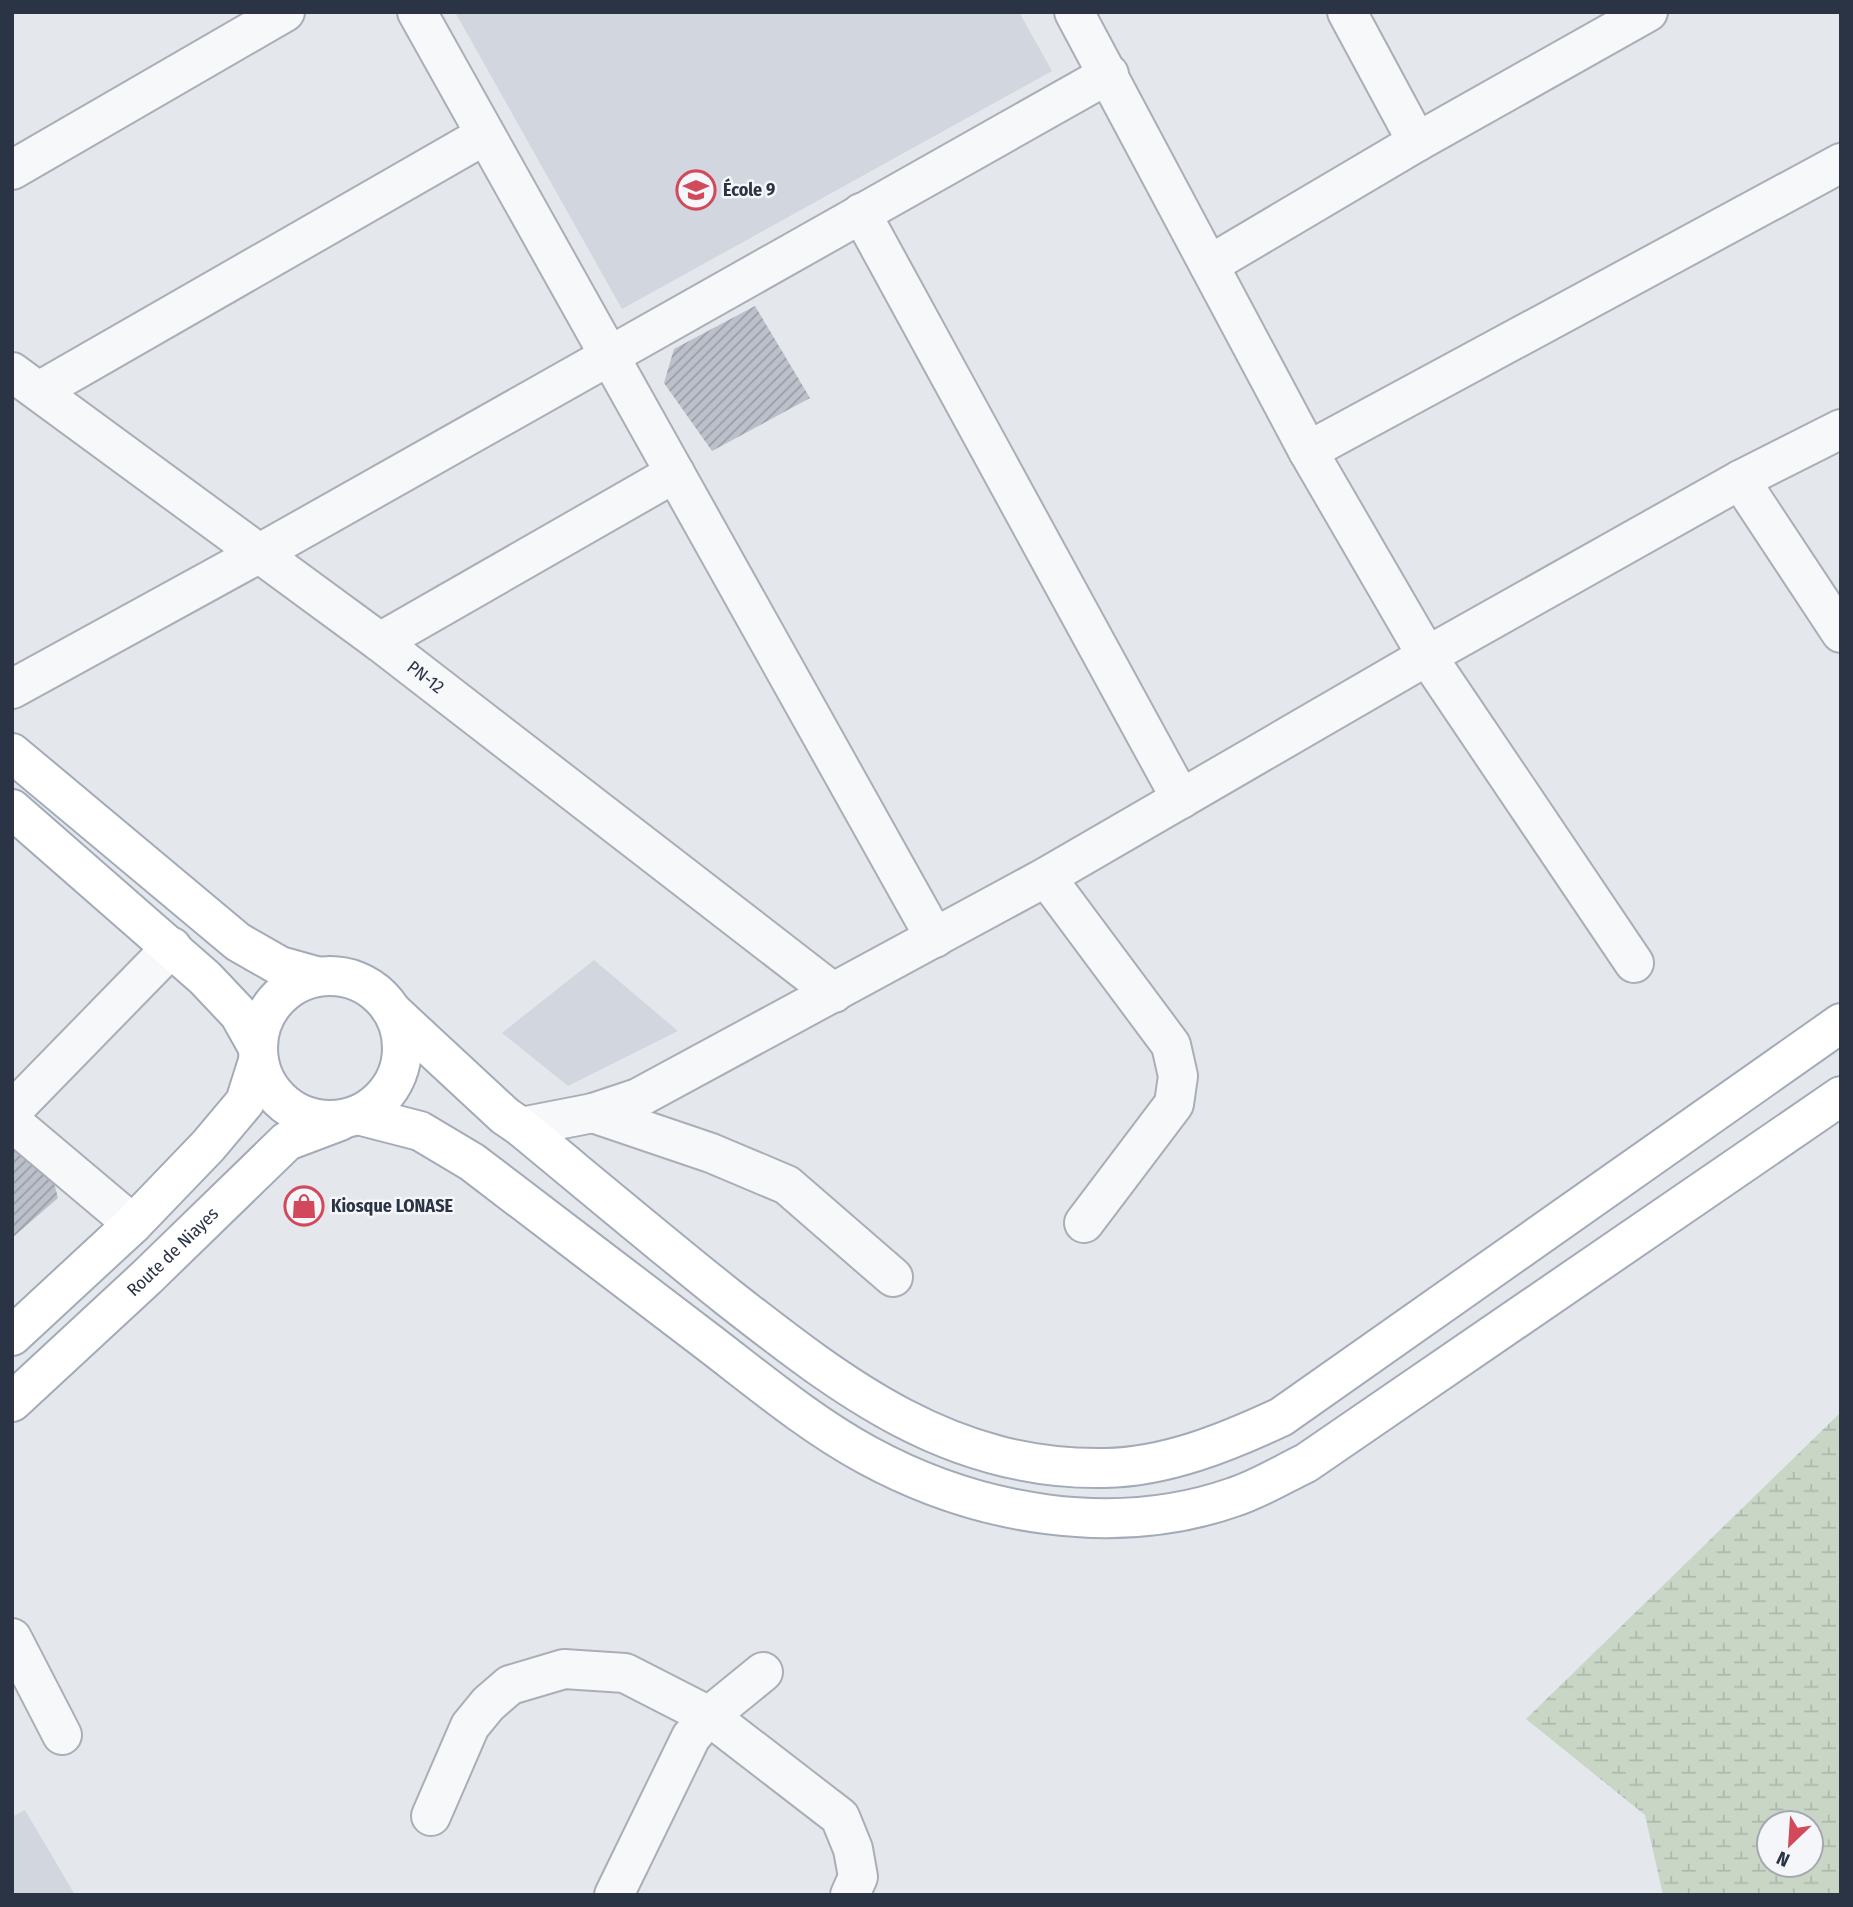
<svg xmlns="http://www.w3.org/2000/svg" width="1853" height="1907" font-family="'Fira Sans Condensed',sans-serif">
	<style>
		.built { fill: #d2d6de }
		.wetland { fill: url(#wetland-marsh); fill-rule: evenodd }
		.building { fill: url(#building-hatch) }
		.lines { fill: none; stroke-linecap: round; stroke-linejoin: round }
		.minor-casing { stroke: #a9aeb7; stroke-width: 42 }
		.major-casing { stroke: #a3abb8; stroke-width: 42 }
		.minor { stroke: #f7f8fa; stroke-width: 38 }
		.major { stroke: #fff; stroke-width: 38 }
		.labels { text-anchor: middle; stroke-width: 5; stroke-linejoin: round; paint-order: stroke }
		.poi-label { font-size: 18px; font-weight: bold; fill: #2b3445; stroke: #f4f6f9; text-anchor: start }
		.street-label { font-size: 18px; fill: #2b3445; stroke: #f4f6f9 }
	</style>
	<defs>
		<pattern id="wetland-marsh" width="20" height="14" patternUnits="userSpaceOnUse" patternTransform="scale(1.75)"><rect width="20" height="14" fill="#c9d6c5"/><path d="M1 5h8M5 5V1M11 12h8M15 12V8" fill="none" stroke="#adb8ab"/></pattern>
		<pattern id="building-hatch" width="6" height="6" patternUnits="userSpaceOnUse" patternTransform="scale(1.75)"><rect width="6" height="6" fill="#bbc0ca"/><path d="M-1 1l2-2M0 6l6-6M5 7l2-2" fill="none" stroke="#989da6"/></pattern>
	</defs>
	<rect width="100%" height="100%" fill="#e4e7ec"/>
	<!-- built -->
	<path class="built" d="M455,12H1019L1052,71L622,309Z
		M594,960L678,1031L568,1086L502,1033Z
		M25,1810L75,1895H12V1817Z"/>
	<!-- wetland -->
	<path class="wetland" d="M1841,1412V1895H1663L1645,1815L1526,1719ZM1769,1823H1811V1865H1769Z"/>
	<!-- building -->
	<path class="building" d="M755,306L810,398L712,451L664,383L674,349Z
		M12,1144L50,1167L58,1198L12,1238Z"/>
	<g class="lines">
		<!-- minor casing -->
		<g class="minor-casing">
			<g id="minor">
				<path d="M417,12L935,938"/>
				<path d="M1074,12L1308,451L1427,656L1634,963"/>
				<path d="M1347,12L1417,142"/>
				<path d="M12,170L285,12"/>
				<path d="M861,213L1181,799"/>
				<path d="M1209,265L1417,142L1648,12"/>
				<path id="s1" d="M12,372L380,642L834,993"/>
				<path d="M39,391L485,135"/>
				<path d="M1308,451L1841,163"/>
				<path d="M1740,480L1841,633"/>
				<path d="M380,642L675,473"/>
				<path d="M12,689L260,553L1109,74"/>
				<path d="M1046,877L1171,1045L1178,1076L1174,1104L1084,1223"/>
				<path d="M12,1111L172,947"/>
				<path d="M593,1113L711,1153L787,1185L893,1277"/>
				<path d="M12,1122L133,1224"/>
				<path d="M521,1127L593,1113L638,1098L1046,877L1427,656L1740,480L1841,429"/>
				<path d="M12,1638L62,1735"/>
				<path d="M431,1816L470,1726L488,1704L510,1685L564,1669L625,1673L709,1716L840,1817L853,1849L858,1877L850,1895"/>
				<path d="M614,1895L691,1737L709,1716L763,1672"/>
			</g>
		</g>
		<!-- major casing -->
		<g class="major-casing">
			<g id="major">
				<path d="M12,753L238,942L280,966L316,976"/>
				<path d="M12,809L205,978L239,1014L257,1046"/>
				<circle cx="330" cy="1048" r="72"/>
				<path d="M394,1013L505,1116L521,1127C590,1184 659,1242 729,1298C844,1388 951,1471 1105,1468C1167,1467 1227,1442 1281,1417L1841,1023"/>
				<path d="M358,1115L420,1131L472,1162C551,1222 629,1282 708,1342C759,1381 810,1424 867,1455C977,1515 1114,1539 1234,1497C1259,1489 1283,1474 1306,1463L1841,1096"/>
				<path d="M12,1336L133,1224L208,1146L245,1102L258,1061"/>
				<path id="s2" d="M12,1402L147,1277L287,1141L340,1121"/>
			</g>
		</g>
		<!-- minor -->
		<use href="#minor" class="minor"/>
		<!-- major -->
		<use href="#major" class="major"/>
	</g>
	<!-- icons -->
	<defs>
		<g id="school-ring" transform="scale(2.0125)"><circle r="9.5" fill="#f4f6f9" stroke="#d1495b" stroke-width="1.5"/><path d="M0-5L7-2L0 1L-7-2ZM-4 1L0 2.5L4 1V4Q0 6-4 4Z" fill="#d1495b"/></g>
		<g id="shop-ring" transform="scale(2.0125)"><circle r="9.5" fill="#f4f6f9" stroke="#d1495b" stroke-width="1.5"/><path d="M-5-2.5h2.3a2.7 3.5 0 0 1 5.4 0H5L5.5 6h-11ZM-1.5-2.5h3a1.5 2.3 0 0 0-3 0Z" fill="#d1495b"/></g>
	</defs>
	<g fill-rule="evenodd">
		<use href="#school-ring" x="696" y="190"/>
		<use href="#shop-ring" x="304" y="1206"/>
	</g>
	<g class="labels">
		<!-- poi labels -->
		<g class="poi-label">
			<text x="723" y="196">École 9</text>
			<text x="331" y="1212">Kiosque LONASE</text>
		</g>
		<!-- street labels -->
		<g class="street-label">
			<text dy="6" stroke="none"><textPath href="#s1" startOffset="514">PN-12</textPath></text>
			<text dy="6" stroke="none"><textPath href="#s2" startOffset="220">Route de Niayes</textPath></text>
		</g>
	</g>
	<!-- border -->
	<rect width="1853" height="1907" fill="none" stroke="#2b3445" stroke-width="28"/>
	<!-- north arrow -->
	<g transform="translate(1790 1844) rotate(205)"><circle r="33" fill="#f4f6f9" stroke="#a4a8b1" stroke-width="2"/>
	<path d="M0-5L12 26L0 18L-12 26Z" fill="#d1495b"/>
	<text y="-10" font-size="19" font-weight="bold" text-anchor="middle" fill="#2b3445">N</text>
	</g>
</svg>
